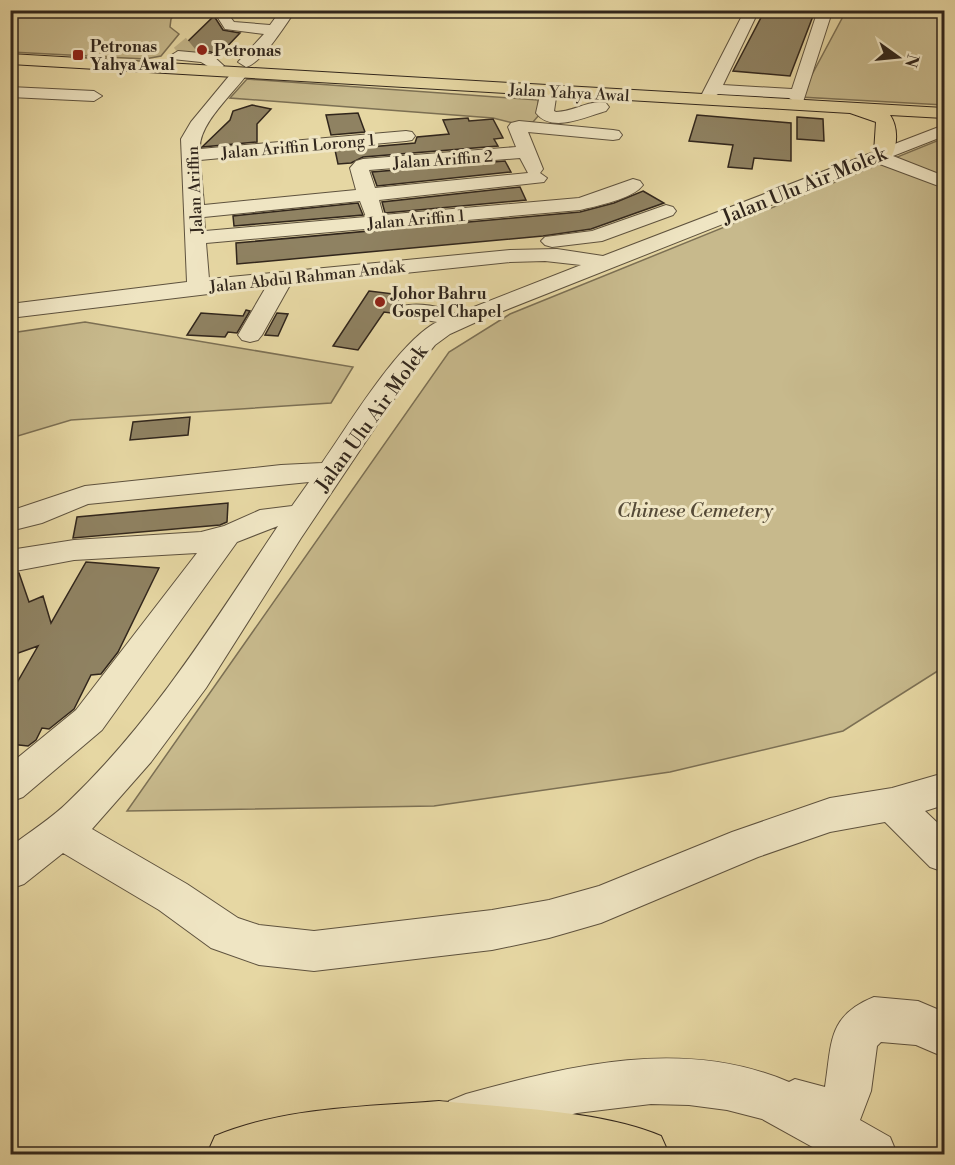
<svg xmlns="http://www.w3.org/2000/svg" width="955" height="1165" font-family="'Libre Bodoni',serif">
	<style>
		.green { fill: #c7b98c; stroke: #7c7054; stroke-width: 1.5 }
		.building { fill: #8f8262; stroke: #31261c; stroke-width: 1.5 }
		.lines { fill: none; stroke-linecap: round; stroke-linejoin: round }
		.minor-tunnel { stroke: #c2b488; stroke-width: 16; stroke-dasharray: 16 8; stroke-linecap: butt }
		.minor-casing { stroke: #5e523e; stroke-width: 2 }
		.major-casing { stroke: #31261c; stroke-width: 2 }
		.highway-casing { stroke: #31261c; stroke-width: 2 }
		.minor { fill: #efe5c3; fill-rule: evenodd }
		.major { fill: #e6d7a3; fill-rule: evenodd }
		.highway { fill: #e6d7a3; fill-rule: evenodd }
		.poi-dot { fill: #8f2418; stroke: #efe5c3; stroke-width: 2 }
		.labels { text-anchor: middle; stroke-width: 6; stroke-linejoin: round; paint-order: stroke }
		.far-poi-label { font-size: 16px; font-weight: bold; fill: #31261c; stroke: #efe5c3; text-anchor: start }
		.far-street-label { font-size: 16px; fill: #31261c; stroke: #efe5c3 }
		.street-label { font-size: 20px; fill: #31261c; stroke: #efe5c3 }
		.park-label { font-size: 20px; font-style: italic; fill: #564b38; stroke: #efe5c3 }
	</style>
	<rect width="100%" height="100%" fill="#e6d7a3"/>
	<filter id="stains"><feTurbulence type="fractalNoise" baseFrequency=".00333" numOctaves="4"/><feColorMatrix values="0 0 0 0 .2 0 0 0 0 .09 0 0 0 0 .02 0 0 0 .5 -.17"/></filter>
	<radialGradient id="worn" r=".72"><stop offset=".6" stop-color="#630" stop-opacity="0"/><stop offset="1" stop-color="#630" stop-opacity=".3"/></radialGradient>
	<!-- green -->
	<path class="green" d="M11,10L178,11L171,19L170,27L179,34L161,56L145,59L11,52Z
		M897,10L944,15V105L800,97L846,11Z
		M247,79L538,100L539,115L533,122L513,123L493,118L230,98Z
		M944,138V667L843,731L670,772L434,806L127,811L449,352L510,314Z
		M85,322L353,367L331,403L71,420L11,438V333Z"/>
	<!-- building -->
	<path class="building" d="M765,10H809L813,16L790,76L733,71Z
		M214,16L223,30L240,33L218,56L211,52L180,49Z
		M252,105L271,109L257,124V142L202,147L230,120L233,111Z
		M358,113L365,132L331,135L326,115Z
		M697,115L791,123V161L754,158L752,169L728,167L733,145L689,141Z
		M797,117L823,119L824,141L797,139Z
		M468,118L469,121L493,119L503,138L494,139L498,146L363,157L351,163L338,164L335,150L415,143L417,137L449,134L443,120Z
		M505,161L511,172L377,186L372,172Z
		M520,187L526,200L385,213L382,202Z
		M643,191L664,203L591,229L543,236L237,264L236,243L580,212L614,203Z
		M358,203L363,215L234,226L233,216Z
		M369,291L402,295L391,313L384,312L358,350L333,346Z
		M246,310L250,311L237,333L228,332L225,337L187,335L201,313L243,316Z
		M277,313L288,314L278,336L265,335Z
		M190,417L188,435L130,440L133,422Z
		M228,503L227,522L220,525L73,538L77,517Z
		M86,562L159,568L118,652L101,674L91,675L74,709L49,729L42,728L36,740L28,746L10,744V695L38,646L10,656V574L19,573L29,602L43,596L51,623Z"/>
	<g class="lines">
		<!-- minor-tunnel -->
		<path class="minor-tunnel" d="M179,54L191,44"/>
		<!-- minor casing -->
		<g class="minor-casing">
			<path id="minor" d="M213,10H225L234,22L270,25L281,10H296C285,25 263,62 246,67L238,62L264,34L225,29Z
				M745,10H759L723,85L792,89L816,16L811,10H827L831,15L803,102L797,103L789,98L718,94L710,99L702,94Z
				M906,10H944V18L913,14Z
				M178,51L211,54L224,66L216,71L201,62L172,59L170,56Z
				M240,68L248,73C234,93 198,124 200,149L406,131L412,132L415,136L412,140L406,141L200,160L204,205L356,190L350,168L356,161L363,159L516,147L508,127L511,123L519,121L613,130L619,131L622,135L619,139L613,140L528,132L543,169L540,173L547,178L544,182L379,200L383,215L579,198L633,179L640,181L643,185C633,199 596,206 580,210L206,243L209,279L510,250L557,249L603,256L944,125V136L893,156L944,176V188L877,163L483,319L450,334L435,345L409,377L301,538L206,688L151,762L92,829L187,884L238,918L259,925L314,931L492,910L549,900L599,886L732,832L830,798L892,788L944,773V805L925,811L944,829V872L930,867L885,822L830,832L758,857L601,923L549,938L492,950L314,971L259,965L211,948L159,910L63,853L24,884L10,889V847C29,832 51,819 68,802C152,722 214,622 278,526L237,542L102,730L23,797L10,802V764L76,710L197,553L74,560L10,572V550L74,540L201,532L224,526L260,510L292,506L309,482L88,504L42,523L10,531V511L85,486L281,465L322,463C348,426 398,342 437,322L402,316L398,311L402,306C418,302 442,306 456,314L581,265L545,261L510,262L290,285L262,335L258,340L250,342L242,340L238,335L266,287L10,318V304L187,282L181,139L191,122L234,70ZM520,158L528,173L375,188L369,170ZM360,201L366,217L205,231L204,217Z
				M549,86L557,91L554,111L556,112C573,112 590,99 606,103L609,107L606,111C587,116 552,134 536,113L541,91Z
				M10,87L94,91L102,96L94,101L10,97Z
				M666,205L673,207L676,211L673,215L602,241L552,247L545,245L541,241L545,237L592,231Z
				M874,997L918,1001L944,1012V1057L916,1045L881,1042L877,1046L871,1091L860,1120L890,1137L897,1154H825L762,1119L727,1110L689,1105L651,1104L577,1113L466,1142L449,1135L442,1118L449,1101L466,1094C572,1065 683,1037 789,1082L795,1079L825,1087C832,1043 827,1016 874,997Z"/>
		</g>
		<!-- major casing -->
		<g class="major-casing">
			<path id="major" d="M10,54L944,108V118L890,115C898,126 898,146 891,157H877L874,153L876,122L850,113L10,64Z"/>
		</g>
		<!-- highway casing -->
		<g class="highway-casing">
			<path id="highway" d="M439,1101C507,1108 599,1110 661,1136L669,1154H469L439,1151L396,1154H207L215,1136C285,1107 364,1107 439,1101Z"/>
		</g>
		<!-- minor -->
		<use href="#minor" class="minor"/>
		<!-- major -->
		<use href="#major" class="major"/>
		<!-- highway -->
		<use href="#highway" class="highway"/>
	</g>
	<!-- markers -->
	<g class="poi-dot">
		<circle cx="202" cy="50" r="6"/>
		<rect x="72" y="49" width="12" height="12" rx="3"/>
		<circle cx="380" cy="302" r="6"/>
	</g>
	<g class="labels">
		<!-- far-poi labels -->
		<g class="far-poi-label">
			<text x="90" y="52">Petronas<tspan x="90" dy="18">Yahya Awal</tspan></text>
			<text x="214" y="56">Petronas</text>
			<text x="392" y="299">Johor Bahru<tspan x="392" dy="18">Gospel Chapel</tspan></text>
		</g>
		<!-- far-street labels -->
		<g class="far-street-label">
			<text transform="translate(569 92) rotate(3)" y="6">Jalan Yahya Awal</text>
			<text transform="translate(298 146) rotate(-5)" y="6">Jalan Ariffin Lorong 1</text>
			<text transform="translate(443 159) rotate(-4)" y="6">Jalan Ariffin 2</text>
			<text transform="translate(194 190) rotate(-93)" y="6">Jalan Ariffin</text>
			<text transform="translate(416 219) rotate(-5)" y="6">Jalan Ariffin 1</text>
			<text transform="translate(307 276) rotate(-6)" y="6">Jalan Abdul Rahman Andak</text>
		</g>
		<!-- street labels -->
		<g class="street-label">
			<text transform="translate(804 185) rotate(-22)" y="7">Jalan Ulu Air Molek</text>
			<text transform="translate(371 418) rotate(-54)" y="7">Jalan Ulu Air Molek</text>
		</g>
		<!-- park labels -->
		<g class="park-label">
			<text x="695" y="517">Chinese Cemetery</text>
		</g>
	</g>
	<!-- margin -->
	<rect width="955" height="1165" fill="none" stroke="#e6d7a3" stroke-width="36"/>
	<rect x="12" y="12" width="931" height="1141" fill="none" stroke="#31261c" stroke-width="3"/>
	<rect x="18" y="18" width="919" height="1129" fill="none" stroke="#31261c" stroke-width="1.5"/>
	<!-- north arrow -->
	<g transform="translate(898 57) rotate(105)" stroke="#efe5c3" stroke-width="4.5" paint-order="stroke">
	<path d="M0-4.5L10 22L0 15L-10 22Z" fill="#31261c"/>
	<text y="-9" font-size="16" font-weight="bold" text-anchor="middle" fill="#31261c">N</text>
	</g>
	<rect width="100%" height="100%" filter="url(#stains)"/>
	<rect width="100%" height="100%" fill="url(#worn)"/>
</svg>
